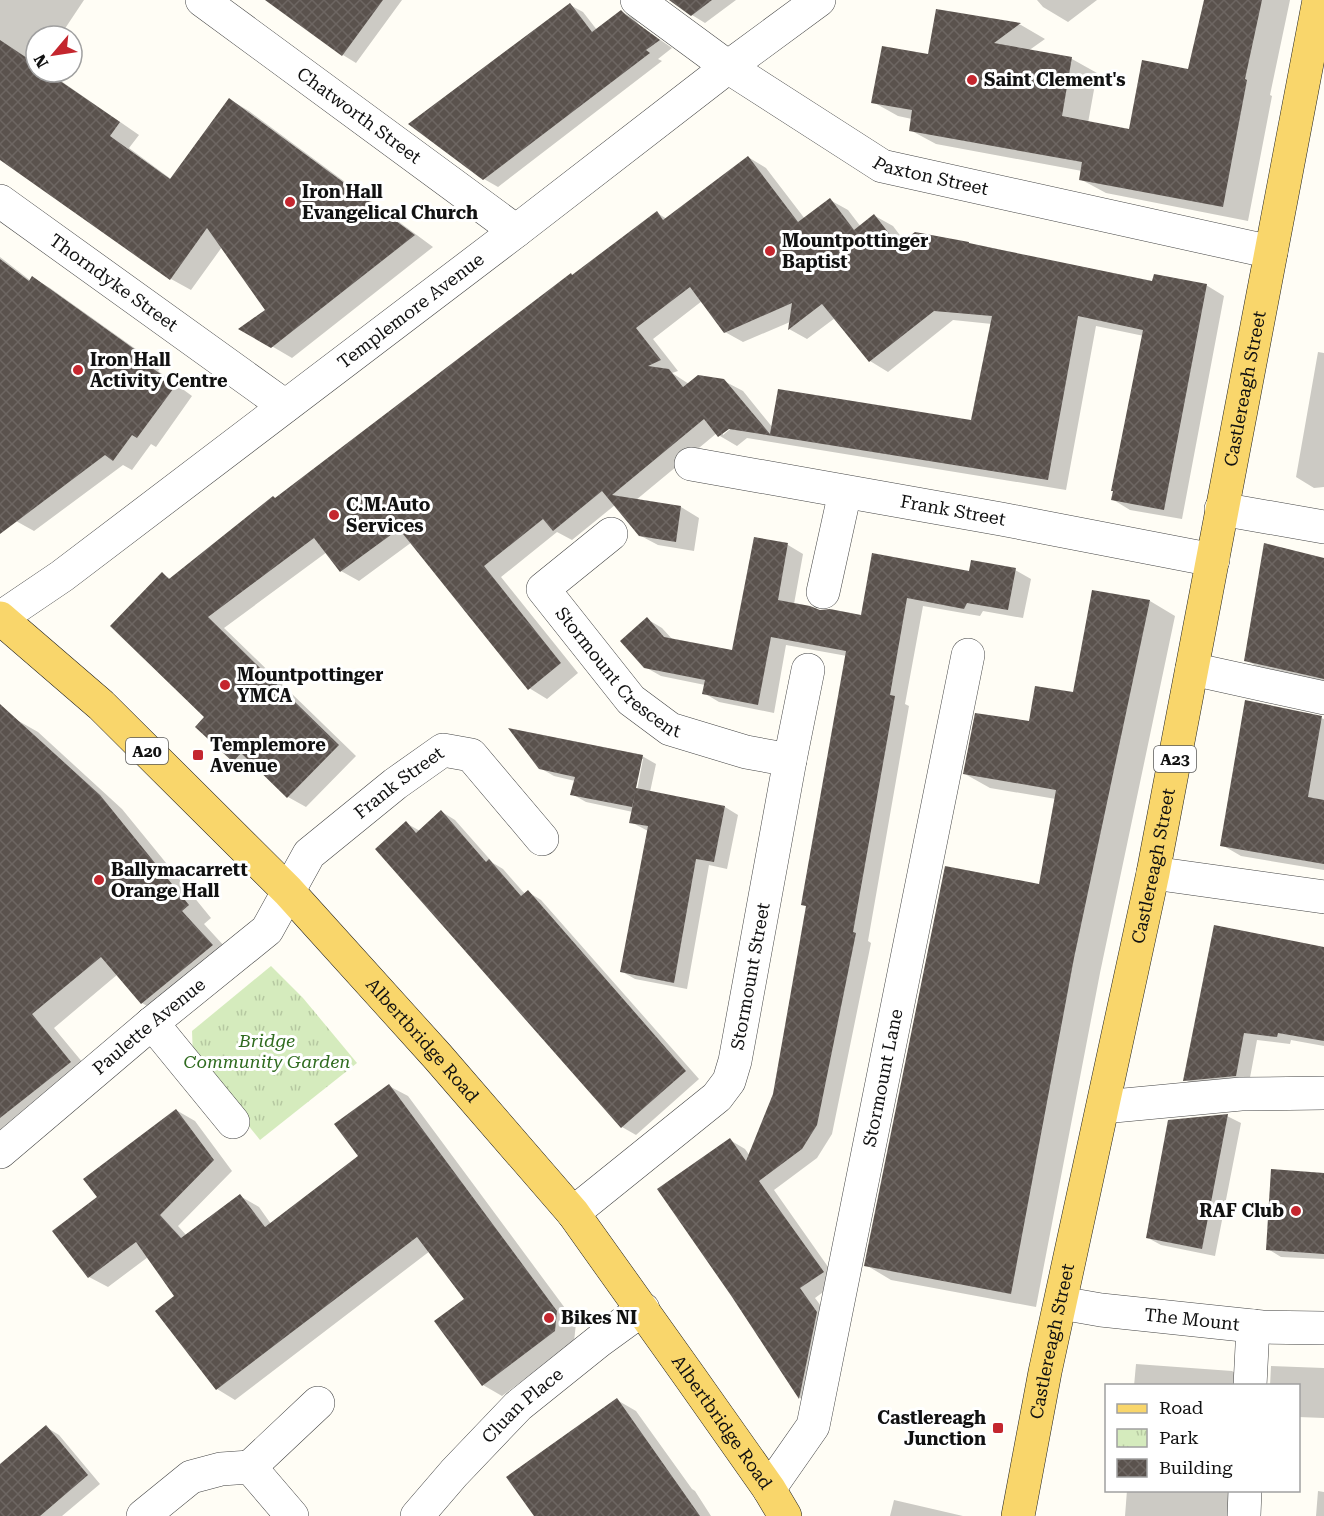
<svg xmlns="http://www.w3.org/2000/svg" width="1324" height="1516" font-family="'Roboto Serif',serif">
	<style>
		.park { fill: url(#park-tufts) }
		.shadow { fill: #0003; fill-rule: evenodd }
		.building { fill: url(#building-cross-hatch); fill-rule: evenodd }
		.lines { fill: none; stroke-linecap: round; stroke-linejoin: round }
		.minor-casing { stroke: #444; stroke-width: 34 }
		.major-casing { stroke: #222; stroke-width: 34 }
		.minor { stroke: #fff; stroke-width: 33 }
		.major { stroke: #f9d66b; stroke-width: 33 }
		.poi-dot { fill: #c4262e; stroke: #fff; stroke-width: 2 }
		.labels { text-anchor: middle; stroke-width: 6; stroke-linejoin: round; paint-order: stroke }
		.shield { fill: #fff; stroke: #585858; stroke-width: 1.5 }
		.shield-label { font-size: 16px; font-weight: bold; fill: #111 }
		.poi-label { font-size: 18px; font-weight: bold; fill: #111; stroke: #fff; text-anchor: start }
		.street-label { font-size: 18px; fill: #111; stroke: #fff }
		.park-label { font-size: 18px; font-style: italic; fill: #2f6b1f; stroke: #fff }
	</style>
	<defs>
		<pattern id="park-tufts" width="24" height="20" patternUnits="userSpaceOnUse" patternTransform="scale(1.5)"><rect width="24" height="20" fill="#d5ebbd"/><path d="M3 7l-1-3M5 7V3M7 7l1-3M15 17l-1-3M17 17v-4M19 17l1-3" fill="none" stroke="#b6c8a1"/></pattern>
		<pattern id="building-cross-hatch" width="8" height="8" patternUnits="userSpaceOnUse" patternTransform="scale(1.5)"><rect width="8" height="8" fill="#5a524d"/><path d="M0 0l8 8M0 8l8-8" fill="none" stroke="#6d6662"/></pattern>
	</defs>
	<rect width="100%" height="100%" fill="#fffdf5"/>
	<!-- park -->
	<path class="park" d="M271,966L303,998L357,1063L260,1140L193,1057L192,1031Z"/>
	<!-- shadow -->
	<path class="shadow" d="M0,0H84L60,36H36V72H48L139,135L129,148L171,179L229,99L249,111L433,247L292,358L241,328L267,310L222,247L191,290L171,279L0,158Z
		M267,0H402L356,63L343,55Z
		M671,0H736L705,23L692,15Z
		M1037,0H1097L1068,22L1043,7Z
		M1205,0H1290L1270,95L1272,96L1248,221L1106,193L1080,179L1082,171L936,144L910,130L912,119L898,116L873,102L929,56L937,10L1021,25L1045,39L1028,51L1072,59L1097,73L1088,123L1131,131L1190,70Z
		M570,5L583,12L597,30L622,12L635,19L639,25L672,48L658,59L662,61L498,187L484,179Z
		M748,157L766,168L805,219L830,200L848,210L861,227L875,216L893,226L905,242L1154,283L1206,285L1224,296L1182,519L1130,510L1112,499L1144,336L1096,326L1066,490L747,438L737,446L720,436L717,433L636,500L681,507L699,518L694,551L658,545L639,535L615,505L572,540L557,532L501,577L578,673L547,699L529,688L412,542L359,581L341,571L327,552L224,628L356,756L306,807L288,797L257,766L251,772L233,761L207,717L162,574L171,579L657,213L667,219ZM702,301L725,332L743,342L790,322L789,329L807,339L835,318L870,361L888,372L953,320L992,324L972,422L773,428L743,391L724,381L689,384L672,373L678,371L653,339ZM735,425L723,435V431Z
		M0,257L31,281L33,278L50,288L161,367L158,371L192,396L156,447L151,444L132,470L123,465L34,531L16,521L0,509Z
		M1318,352L1324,353V487L1314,488L1296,477Z
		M755,539L788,545L803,554L794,604L819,612L862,616L873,555L970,573L1015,570L1031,579L1023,618L983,611L980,616L923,606L905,704L909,706L868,941L871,943L832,1134L817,1158L774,1190L838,1281L815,1298L832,1321L815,1406L800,1398L733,1296L730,1140L745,1149L750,1156L775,1095L808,907L847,656L786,645L774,713L719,702L704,693L705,685L661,676L645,667L647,619L662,628L673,640L734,651Z
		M1324,559V690L1280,680L1246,660Z
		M1150,601L1175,616L1100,973L1036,1307L891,1280L866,1265L1040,886L1056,799L990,788L965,774L1030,723L1074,694Z
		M1321,718L1324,719V870L1241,856L1222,845Z
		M0,719H15L38,732L122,809L211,918L204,924L235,958L164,1016L142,1003L118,974L54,1028L93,1075L0,1150Z
		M642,756L656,764L650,792L725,807L738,815L727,869L709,865L687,989L635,979L621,971L648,831L631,822L633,812L586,802L572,794L575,781L554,776L540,768ZM640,759H643L636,796L633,795Z
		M442,812L455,820L493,863L503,869L525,894L528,892L541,900L699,1079L636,1135L622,1127L377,849L406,823L420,831Z
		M1324,948V1046L1291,1040L1290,1044L1257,1040L1249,1083L1198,1087L1185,1080Z
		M389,1086L408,1096L576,1323L574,1342L502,1396L483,1385L466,1299L430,1251L235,1400L217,1389L176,1296L148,1257L108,1287L89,1277L99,1197L176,1110L195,1121L232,1171L178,1226L187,1236L240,1196L259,1207L271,1224L360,1156Z
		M1227,1116L1241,1123L1215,1256L1161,1245L1148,1238Z
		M1324,1174V1259L1281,1257L1268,1249Z
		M1136,1364L1232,1371L1247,1380V1386H1134Z
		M1271,1366L1324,1368V1418L1298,1417V1386H1270Z
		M617,1400L636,1411L692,1489L695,1491L711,1516H536Z
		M46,1427L59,1435L100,1484L62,1516H0V1466Z
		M1127,1490H1244L1241,1516H1125Z
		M1318,1491L1324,1492V1516H1316Z
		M894,1500L963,1516H890Z"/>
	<!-- building -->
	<path class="building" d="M265,0H383L342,56Z
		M669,0H712L691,16Z
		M1204,0H1262L1245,79L1247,80L1223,207L1079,180L1082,162L909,131L912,110L871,103L882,46L928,54L936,9L1021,23L994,43L1072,57L1062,116L1129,129L1142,60L1188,69Z
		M570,3L592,32L621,10L626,15L660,40L646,50L650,53L483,180L408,124Z
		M0,40L36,64V72H47L120,122L110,136L170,179L229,98L415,235L271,348L238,329L265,310L207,228L170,280L0,160Z
		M748,156L798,222L830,198L854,230L874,214L898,245L915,232L969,242V243L1002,250L1152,281L1154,274L1207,284L1164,510L1111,500L1113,491H1111L1143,330L1078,316L1048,480L729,429L718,437L704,419L612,495L681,506L676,542L639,536L602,491L553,531L543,519L484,566L561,663L528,690L399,529L340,572L314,538L208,617L339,745L287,798L241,753L233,762L195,727L204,717L110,626L162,572L169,579L273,496L275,498L571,273L572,275L657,211L663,220ZM690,287L724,333L792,303L788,330L822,304L869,362L934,311L992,316L971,420L778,389L770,434L724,379L698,375L683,387L669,369L648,366L661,360L636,328Z
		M0,259L29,281L32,276L144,356L141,360L176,385L137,438L132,435L113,461L105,455L0,534Z
		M754,537L788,543L778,600L810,606L820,610L830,609L861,615L872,553L969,571L971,560L1016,568L1008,610L967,603L964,609L907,598L890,695L895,696L853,932L856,933L817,1125L802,1149L759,1181L824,1272L800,1288L817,1312L799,1399L732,1297L657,1189L730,1138L746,1161L773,1094L806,906L801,905L846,651L771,637L758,705L702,694L705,680L644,668L620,641L647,617L664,637L732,650Z
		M1264,543L1324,558V679L1244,661Z
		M1092,590L1150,600L1074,958L1011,1294L864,1266L945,866L1039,884L1056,790L963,774L975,713L1029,721L1035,686L1073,692Z
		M1245,700L1322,716L1308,797L1324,800V864L1220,846Z
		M0,704L100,795L189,905L182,911L213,945L141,1004L101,957L32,1014L71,1062L0,1118Z
		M508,728L643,755L636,788L725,806L714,862L696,859L674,983L620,972L648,826L629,823L635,794L632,807L570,795L575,777L539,769Z
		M441,810L486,862L489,859L521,896L528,890L686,1071L621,1128L375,849L406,821L416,833Z
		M1214,925L1324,947V1041L1278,1033L1277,1037L1244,1033L1236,1076L1183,1081Z
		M389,1084L557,1311L555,1331L482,1386L434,1321L464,1299L417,1237L216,1390L155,1311L174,1296L136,1242L88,1278L52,1231L97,1197L83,1179L176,1109L214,1160L160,1215L181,1238L240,1194L265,1227L358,1156L334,1124Z
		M1228,1114L1202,1249L1146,1238L1168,1120Z
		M1271,1169L1324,1173V1254L1266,1250Z
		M617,1398L700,1516H534L506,1477Z
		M46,1425L88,1475L40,1516H0V1464Z"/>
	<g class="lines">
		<!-- minor casing -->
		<g class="minor-casing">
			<g id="minor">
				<path id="s1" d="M202,0L516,231"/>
				<path id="s2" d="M637,0L728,67L882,166L1271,252"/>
				<path id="s3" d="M0,201L285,406"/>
				<path id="s4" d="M691,464L1001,519L1213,560"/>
				<path d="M1221,509L1324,527"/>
				<path id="s5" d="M611,534L543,589L631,700L670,729L746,752L790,760"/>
				<path d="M823,592L845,492"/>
				<path id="s6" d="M0,618L62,576L516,231L728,67L819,0"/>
				<path d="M1192,669L1324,698"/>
				<path d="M1153,873L1324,897"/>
				<path d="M152,1023L233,1122"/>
				<path d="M1103,1107L1241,1094L1324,1093"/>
				<path id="s7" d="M0,1152L152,1023L267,930L309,854L395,784L443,750L471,755L542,839"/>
				<path id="s8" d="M573,1213L717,1097L729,1081L735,1061L790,760L808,670"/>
				<path id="s9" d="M1061,1303L1101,1310L1262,1327L1324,1328"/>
				<path d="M1250,1386L1253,1326"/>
				<path d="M250,1467L318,1403"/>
				<path id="s10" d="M769,1489L813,1426L968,655"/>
				<path d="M143,1516L191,1477L221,1469L250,1467L292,1516"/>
				<path id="s11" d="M417,1516L454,1473L518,1406L599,1341L643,1309"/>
				<path d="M1244,1516L1245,1490"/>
			</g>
		</g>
		<!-- major casing -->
		<g class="major-casing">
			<g id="major">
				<path id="s12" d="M0,618L101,705L288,891L438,1057L573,1213L690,1377L769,1489L785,1516"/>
				<path id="s13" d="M1018,1516L1045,1372L1153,873L1319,0"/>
			</g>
		</g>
		<!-- minor -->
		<use href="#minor" class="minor"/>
		<!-- major -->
		<use href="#major" class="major"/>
	</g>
	<!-- markers -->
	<g class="poi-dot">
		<circle cx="972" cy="80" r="6"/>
		<circle cx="290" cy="202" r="6"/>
		<circle cx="770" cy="251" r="6"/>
		<circle cx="78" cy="370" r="6"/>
		<circle cx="334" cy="515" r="6"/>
		<circle cx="225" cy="685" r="6"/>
		<rect x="192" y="749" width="12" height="12" rx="3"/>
		<circle cx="99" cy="880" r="6"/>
		<circle cx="1296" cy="1211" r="6"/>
		<circle cx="549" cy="1318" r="6"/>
		<rect x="992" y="1422" width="12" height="12" rx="3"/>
	</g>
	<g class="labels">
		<!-- shield labels -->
		<g class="shield">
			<rect x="126" y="738" width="42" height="26" rx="4.5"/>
			<rect x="1154" y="746" width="42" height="26" rx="4.5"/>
		</g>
		<g class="shield-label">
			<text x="147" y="757">A20</text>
			<text x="1175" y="765">A23</text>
		</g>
		<!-- poi labels -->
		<g class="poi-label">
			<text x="984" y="86">Saint Clement's</text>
			<text x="302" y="198">Iron Hall<tspan x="302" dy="21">Evangelical Church</tspan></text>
			<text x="782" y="247">Mountpottinger<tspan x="782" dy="21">Baptist</tspan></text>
			<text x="90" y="366">Iron Hall<tspan x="90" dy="21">Activity Centre</tspan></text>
			<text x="346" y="511">C.M.Auto<tspan x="346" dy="21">Services</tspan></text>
			<text x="237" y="681">Mountpottinger<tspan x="237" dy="21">YMCA</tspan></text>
			<text x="210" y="751">Templemore<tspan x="210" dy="21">Avenue</tspan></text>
			<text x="111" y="876">Ballymacarrett<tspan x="111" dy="21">Orange Hall</tspan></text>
			<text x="1284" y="1217" text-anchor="end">RAF Club</text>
			<text x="561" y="1324">Bikes NI</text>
			<text x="986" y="1424" text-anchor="end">Castlereagh<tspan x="986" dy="21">Junction</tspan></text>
		</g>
		<!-- street labels -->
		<g class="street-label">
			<text dy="6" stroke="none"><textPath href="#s1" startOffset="195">Chatworth Street</textPath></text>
			<text dy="6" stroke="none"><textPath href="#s2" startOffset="346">Paxton Street</textPath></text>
			<text dy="6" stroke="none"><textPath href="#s3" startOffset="140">Thorndyke Street</textPath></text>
			<text dy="6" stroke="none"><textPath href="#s6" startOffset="513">Templemore Avenue</textPath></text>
			<text dy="6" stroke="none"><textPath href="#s13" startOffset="1150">Castlereagh Street</textPath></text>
			<text dy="6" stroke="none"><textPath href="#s4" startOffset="266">Frank Street</textPath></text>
			<text dy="6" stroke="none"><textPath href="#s5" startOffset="201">Stormount Crescent</textPath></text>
			<text dy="6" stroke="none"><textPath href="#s7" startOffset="549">Frank Street</textPath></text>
			<text dy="6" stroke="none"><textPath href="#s13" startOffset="664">Castlereagh Street</textPath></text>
			<text dy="6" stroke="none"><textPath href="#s8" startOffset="312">Stormount Street</textPath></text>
			<text dy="6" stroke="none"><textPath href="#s7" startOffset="195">Paulette Avenue</textPath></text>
			<text dy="6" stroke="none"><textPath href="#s12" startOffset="598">Albertbridge Road</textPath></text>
			<text dy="6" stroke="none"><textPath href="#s10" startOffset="432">Stormount Lane</textPath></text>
			<text dy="6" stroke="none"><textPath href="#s9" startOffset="132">The Mount</textPath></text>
			<text dy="6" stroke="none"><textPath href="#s13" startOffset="178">Castlereagh Street</textPath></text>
			<text dy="6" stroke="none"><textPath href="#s11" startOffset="153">Cluan Place</textPath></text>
			<text dy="6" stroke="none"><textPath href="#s12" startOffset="1084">Albertbridge Road</textPath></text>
		</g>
		<!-- park labels -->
		<g class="park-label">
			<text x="267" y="1047">Bridge<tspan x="267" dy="21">Community Garden</tspan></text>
		</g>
	</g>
	<!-- legend -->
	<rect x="1105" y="1384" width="195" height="108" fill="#ffffff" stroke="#a0a0a0" stroke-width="1.5"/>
	<rect x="1117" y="1404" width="30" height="9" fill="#f9d66b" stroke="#a0a0a0" stroke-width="1.5"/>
	<text x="1159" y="1414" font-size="18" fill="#111111">Road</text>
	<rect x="1117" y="1429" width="30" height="18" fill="url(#park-tufts)" stroke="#a0a0a0" stroke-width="1.5"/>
	<text x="1159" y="1444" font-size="18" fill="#111111">Park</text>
	<rect x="1117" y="1459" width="30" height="18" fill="url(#building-cross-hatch)" stroke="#a0a0a0" stroke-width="1.5"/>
	<text x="1159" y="1474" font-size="18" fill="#111111">Building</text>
	<!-- north arrow -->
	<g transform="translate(54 54) rotate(241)"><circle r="28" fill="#ffffff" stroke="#a0a0a0" stroke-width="1.5"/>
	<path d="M0-4.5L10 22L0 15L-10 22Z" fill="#c4262e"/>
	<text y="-9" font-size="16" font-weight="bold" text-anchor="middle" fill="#111111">N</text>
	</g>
</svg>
